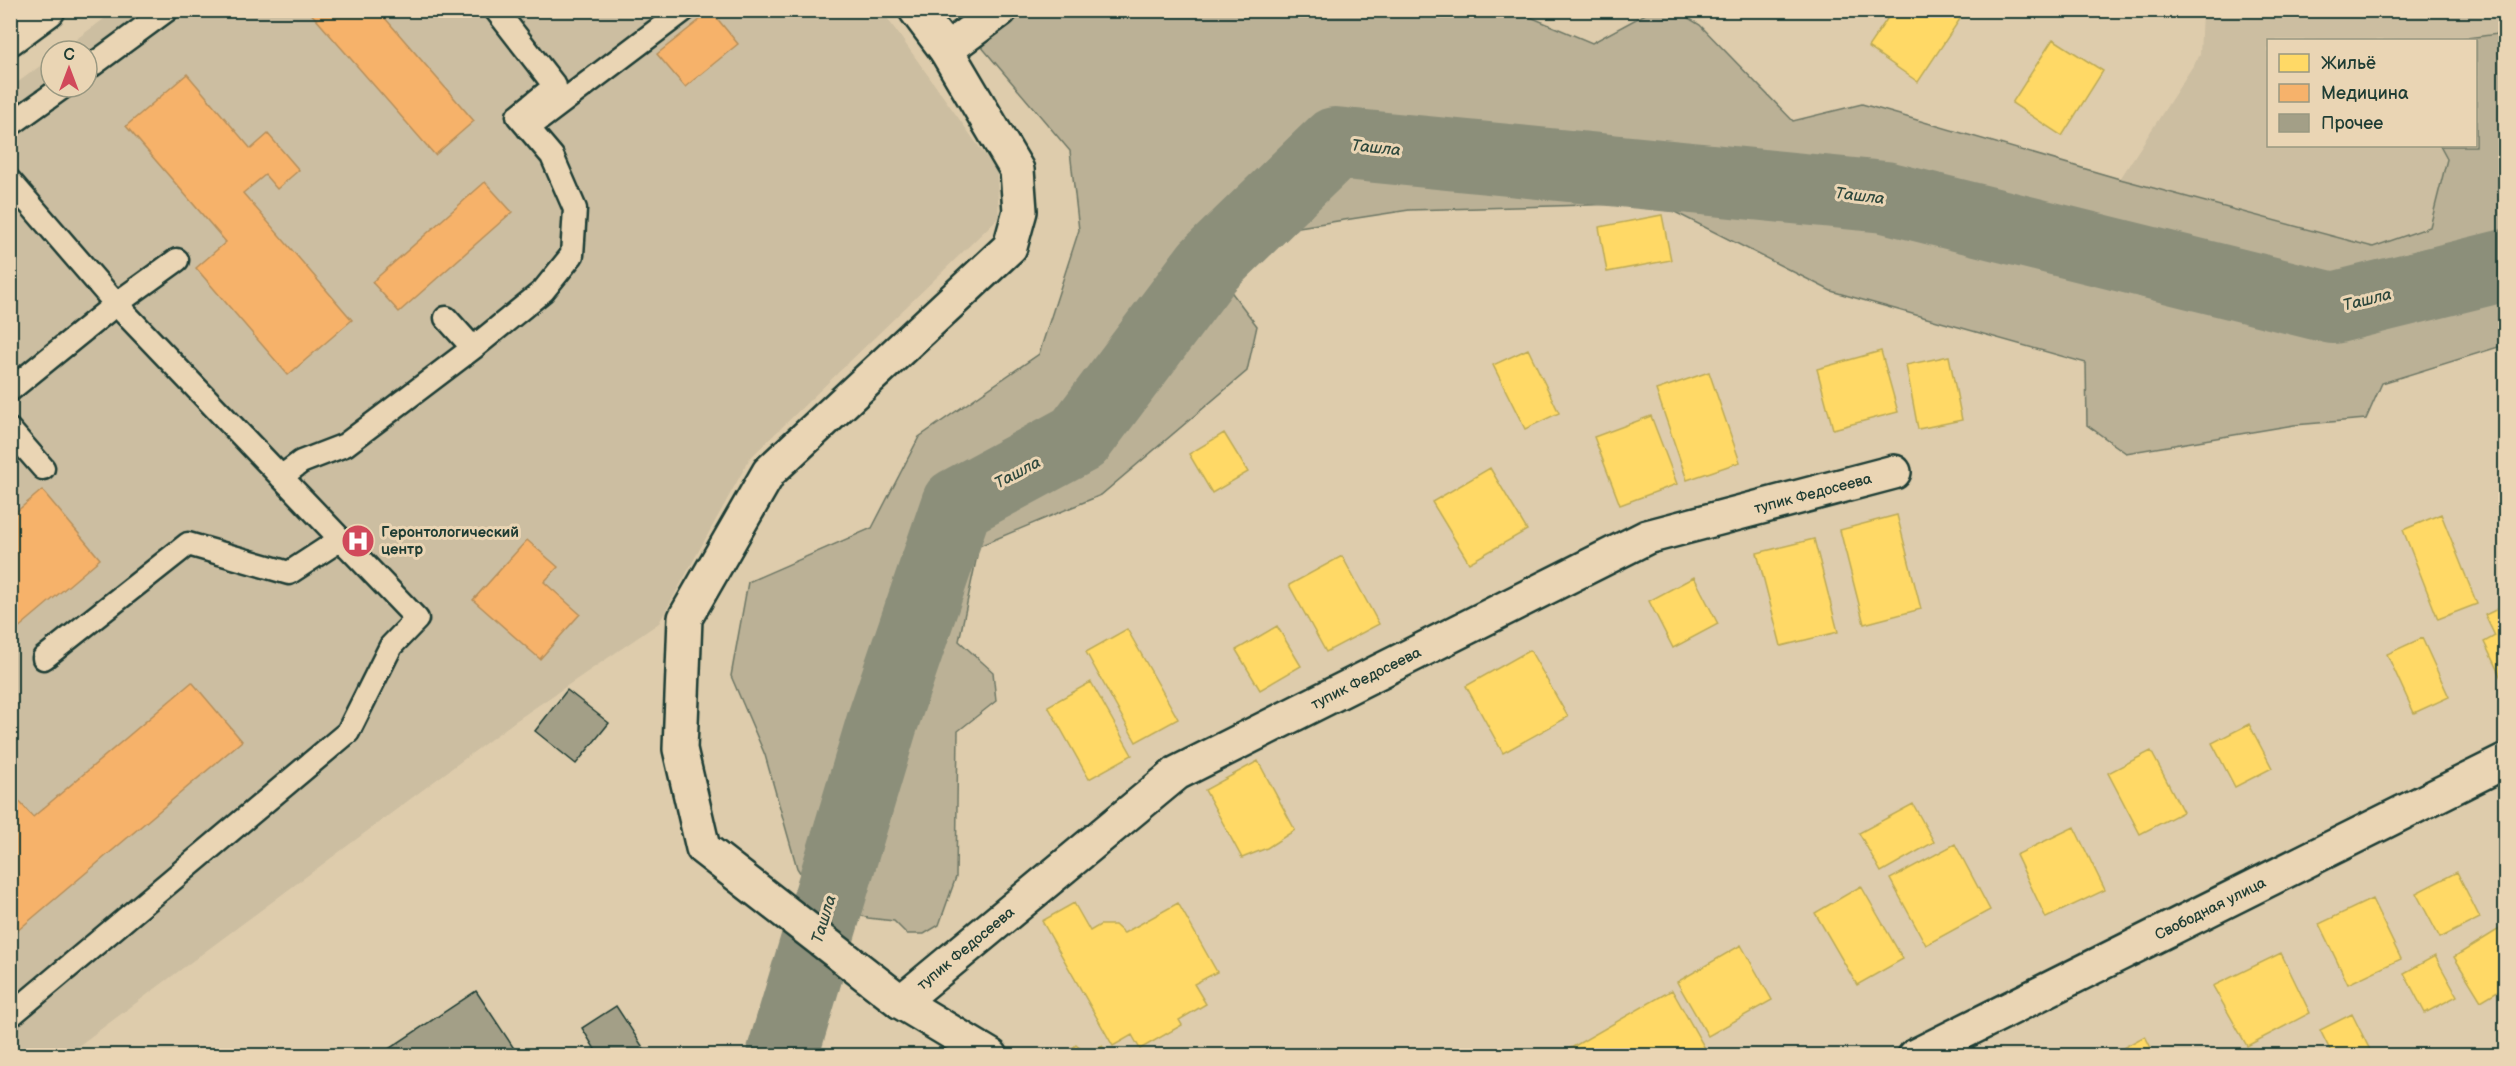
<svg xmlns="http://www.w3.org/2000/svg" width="2516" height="1066" font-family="'Balsamiq Sans',sans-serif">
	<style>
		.built { fill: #ccbea1 }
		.green { fill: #bbb196; stroke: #6d7765; stroke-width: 1.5 }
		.homes { fill: #ffd966; stroke: #bcaa57; stroke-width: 1.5 }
		.health { fill: #f6b26b; stroke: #b68f5a; stroke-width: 1.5 }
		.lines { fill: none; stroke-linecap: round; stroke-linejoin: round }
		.river { stroke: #8c8f7a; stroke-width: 72 }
		.building { fill: #a39f87; stroke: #1f3d34; stroke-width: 1.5 }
		.lane-casing { stroke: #1f3d34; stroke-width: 27 }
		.street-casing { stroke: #1f3d34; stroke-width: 38 }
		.lane { stroke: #ead5b4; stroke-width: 22 }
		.street { stroke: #ead5b4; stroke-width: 33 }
		.labels { text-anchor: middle; stroke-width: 6; stroke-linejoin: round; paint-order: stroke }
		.street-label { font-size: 15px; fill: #1f3d34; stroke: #ead5b4 }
		.poi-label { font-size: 15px; font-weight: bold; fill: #1f3d34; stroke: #ead5b4; text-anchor: start }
		.water-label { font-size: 16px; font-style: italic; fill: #2f493e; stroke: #ead5b4 }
	</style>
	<rect width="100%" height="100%" fill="#deccac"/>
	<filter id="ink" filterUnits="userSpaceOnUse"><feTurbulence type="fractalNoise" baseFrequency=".0167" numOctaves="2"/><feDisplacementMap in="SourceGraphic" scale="12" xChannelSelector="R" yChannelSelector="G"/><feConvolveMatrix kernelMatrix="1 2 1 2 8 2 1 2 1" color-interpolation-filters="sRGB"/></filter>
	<g filter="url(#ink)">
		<!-- built -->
		<path class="built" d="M115,11H882L997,172L999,217L750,458L659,623L514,722L66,1055H11L10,88L51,58V87H87V51H60Z
			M2202,11H2505V65L2476,40H2268V146H2446L2443,237L2373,247L2120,179L2200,55Z"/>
		<!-- green -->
		<path class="green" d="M1028,11H1516L1592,43L1651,11H1677L1700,25L1793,121L1862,104L2120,179L2373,247L2430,227L2447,159L2440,146H2476V40H2452L2505,33V345L2382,383L2366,419L2294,425L2126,453L2087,425L2086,363L1831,291L1657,203L1409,210L1273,231L1223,281L1257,326L1247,371L1101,495L979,546L959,641L993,672L996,701L958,731L956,877L939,925L924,934H907L894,921L868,918L817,900L797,868L765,755L731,676L748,582L872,528L919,437L1039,354L1079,230L1070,151L980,45Z"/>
		<!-- homes -->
		<path class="homes" d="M1893,10H1960L1964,13L1918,82L1868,47Z
			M2053,39L2103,71L2062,136L2012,103Z
			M1662,215L1671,260L1607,272L1599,227Z
			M1528,349L1559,413L1525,429L1493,365Z
			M1881,351L1898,412L1833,429L1817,369Z
			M1949,356L1962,420L1918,429L1906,365Z
			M1709,372L1740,462L1687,480L1656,390Z
			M1651,416L1677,484L1620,505L1594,437Z
			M1224,433L1248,472L1212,493L1189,454Z
			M1490,468L1527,530L1469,563L1432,502Z
			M2441,514L2477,604L2438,619L2403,530Z
			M1897,515L1921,609L1864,624L1840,530Z
			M1814,539L1838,632L1781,646L1757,553Z
			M1342,556L1379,624L1326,652L1289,585Z
			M1694,577L1718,624L1673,648L1649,601Z
			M2506,605V683L2504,684L2484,642L2495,636L2485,615Z
			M1277,626L1301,666L1260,690L1236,650Z
			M1127,629L1178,719L1136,742L1086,652Z
			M2422,638L2449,697L2414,713L2387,654Z
			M1530,650L1568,717L1503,753L1466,686Z
			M1091,682L1132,755L1089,779L1048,706Z
			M2249,724L2272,768L2235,787L2212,743Z
			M2151,751L2183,812L2140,834L2108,773Z
			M1258,761L1295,830L1267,848L1242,858L1205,790Z
			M1913,804L1934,842L1881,872L1859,833Z
			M2074,827L2105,890L2046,918L2016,855Z
			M1955,844L1990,910L1926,945L1890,879Z
			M2457,872L2480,918L2440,938L2416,893Z
			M1861,886L1903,959L1857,985L1815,913Z
			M2372,899L2401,959L2348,984L2319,924Z
			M1074,903L1090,931L1100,925H1115L1124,933L1178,903L1217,972L1194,984L1206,1004L1179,1020L1182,1025L1140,1049L1132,1035L1113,1046L1042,921Z
			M2501,928L2506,935V986L2481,1001L2454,957Z
			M1741,945L1772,1000L1708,1036L1677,982Z
			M2281,953L2310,1013L2247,1046L2213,986Z
			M2435,956L2457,996L2425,1013L2404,973Z
			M1672,990L1707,1052L1700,1056H1557Z
			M2352,1014L2373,1056H2333L2320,1030Z
			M2145,1036L2155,1056H2122L2119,1050Z
			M1076,1045L1088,1055L1102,1046L1110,1056H1063Z"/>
		<!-- health -->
		<path class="health" d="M308,10H378L474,121L435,155Z
			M711,11L738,44L685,87L657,54Z
			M187,74L251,149L268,134L299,170L277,189L265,175L243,193L352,320L288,375L196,268L226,242L126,126Z
			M485,182L512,212L399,312L372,282Z
			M42,490L100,559L10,635V517Z
			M527,540L558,567L544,582L580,614L540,659L473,600Z
			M192,682L242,741L10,937V791L33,817Z"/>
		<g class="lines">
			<!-- river -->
			<path class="river" d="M782,1056L882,723L957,504L1079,438L1208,266L1335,143L1885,197L2333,308L2506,265"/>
		</g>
		<!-- building -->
		<path class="building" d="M567,690L609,723L576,764L535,731Z
			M476,991L519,1056H378Z
			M616,1006L648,1055L599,1056L582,1028Z"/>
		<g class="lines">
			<!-- lane casing -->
			<g class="lane-casing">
				<path id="lane" d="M87,69L167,10
					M10,125L63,87
					M528,128L684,10
					M10,181L116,304L417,619L391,646L348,732L10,1016
					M446,318L473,348
					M10,390L116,304L177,260
					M10,430L43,468
					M281,477L301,462L345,445L473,348L543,291L572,255L575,209L552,156L518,116L555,86L496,10
					M44,658L188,544L289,573L341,539"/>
			</g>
			<!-- street casing -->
			<g class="street-casing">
				<g id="street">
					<path d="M916,10L946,50L1017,170L1020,211L1010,247L769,472L685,618L680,749L703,848L901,1002L991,1056"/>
					<path d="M10,38L48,10"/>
					<path d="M946,50L1000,10"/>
					<path id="s1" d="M901,1002L1177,773L1647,537L1894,472"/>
					<path id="s2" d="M1915,1056L2506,761"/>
				</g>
			</g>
			<!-- lane -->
			<use href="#lane" class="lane"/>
			<!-- street -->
			<use href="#street" class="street"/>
		</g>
	</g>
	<!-- icons -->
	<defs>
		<g id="hospital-disc" transform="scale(1.725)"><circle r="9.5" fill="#d1495b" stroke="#ead5b4"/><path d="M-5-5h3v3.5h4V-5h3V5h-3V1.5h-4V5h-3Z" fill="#fff"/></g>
	</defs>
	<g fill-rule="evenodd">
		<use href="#hospital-disc" x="358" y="541"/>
	</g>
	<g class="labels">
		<!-- street labels -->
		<g class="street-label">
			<text dy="5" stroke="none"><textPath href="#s1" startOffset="1056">тупик Федосеева</textPath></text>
			<text dy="5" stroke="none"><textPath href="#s1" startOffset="570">тупик Федосеева</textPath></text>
			<text dy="5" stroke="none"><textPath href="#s2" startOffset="330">Свободная улица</textPath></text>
			<text dy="5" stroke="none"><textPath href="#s1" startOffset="84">тупик Федосеева</textPath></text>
		</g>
		<!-- poi labels -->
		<g class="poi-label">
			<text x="381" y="537">Геронтологический<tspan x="381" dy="17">центр</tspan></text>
		</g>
		<!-- water labels -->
		<g class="water-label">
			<text transform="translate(1376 147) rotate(6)" y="6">Ташла</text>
			<text transform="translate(1860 195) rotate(7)" y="6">Ташла</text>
			<text transform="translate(2367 299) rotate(-14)" y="6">Ташла</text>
			<text transform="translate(1017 472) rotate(-28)" y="6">Ташла</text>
			<text transform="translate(823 919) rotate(-73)" y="6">Ташла</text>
		</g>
	</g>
	<!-- margin -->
	<rect width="2516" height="1066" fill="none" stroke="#ead5b4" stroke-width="36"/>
	<rect x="18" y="18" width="2480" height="1030" fill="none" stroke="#1f3d34" stroke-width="2" filter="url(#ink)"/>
	<!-- legend -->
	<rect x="2267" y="39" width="210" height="108" fill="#ead5b4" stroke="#999881" stroke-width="1.5"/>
	<rect x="2279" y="54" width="30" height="18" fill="#ffd966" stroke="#999881" stroke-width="1.5"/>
	<text x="2321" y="69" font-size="18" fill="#1f3d34">Жильё</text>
	<rect x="2279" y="84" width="30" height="18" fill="#f6b26b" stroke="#999881" stroke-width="1.5"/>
	<text x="2321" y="99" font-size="18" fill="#1f3d34">Медицина</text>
	<rect x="2279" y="114" width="30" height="18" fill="#a39f87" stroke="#999881" stroke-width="1.5"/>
	<text x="2321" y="129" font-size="18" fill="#1f3d34">Прочее</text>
	<!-- north arrow -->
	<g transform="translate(69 69)"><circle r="28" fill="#ead5b4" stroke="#999881" stroke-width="1.5"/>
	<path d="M0-4.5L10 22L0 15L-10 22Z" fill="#d1495b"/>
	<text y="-9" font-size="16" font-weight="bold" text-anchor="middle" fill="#1f3d34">С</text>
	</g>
</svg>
